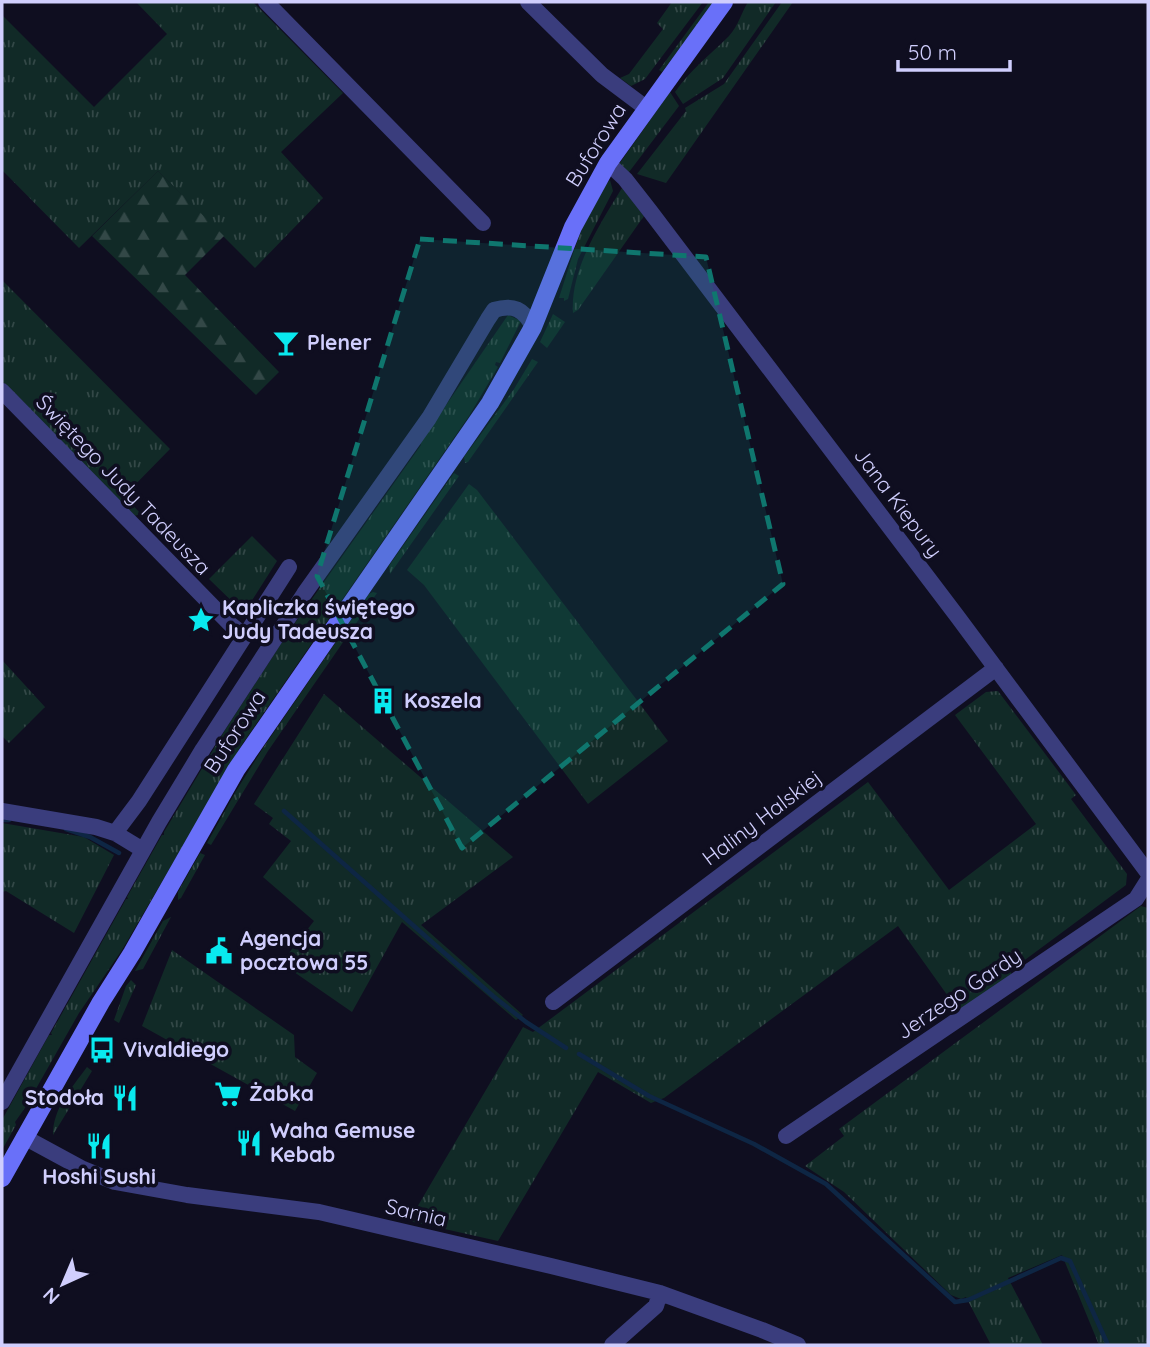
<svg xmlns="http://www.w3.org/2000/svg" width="1150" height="1347" font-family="Quicksand,sans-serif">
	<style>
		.grass { fill: url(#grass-tufts) }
		.forest { fill: url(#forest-firs) }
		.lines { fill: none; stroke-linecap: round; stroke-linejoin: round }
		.stream { stroke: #0e2644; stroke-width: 4.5 }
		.minor { stroke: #3a3d7d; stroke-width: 16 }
		.secondary { stroke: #6970f9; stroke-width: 18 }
		.marked { fill: #0f766e; fill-opacity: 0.2; stroke: #0f766e; stroke-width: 5; stroke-dasharray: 14 9; stroke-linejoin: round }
		.labels { text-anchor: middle; stroke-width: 7; stroke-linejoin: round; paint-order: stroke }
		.street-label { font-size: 21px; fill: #d0cefd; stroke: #0f0e20 }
		.poi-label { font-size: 21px; font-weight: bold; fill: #d0cefd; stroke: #0f0e20; text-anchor: start }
	</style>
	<defs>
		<pattern id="grass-tufts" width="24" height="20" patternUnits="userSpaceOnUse" patternTransform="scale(1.75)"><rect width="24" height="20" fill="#112a27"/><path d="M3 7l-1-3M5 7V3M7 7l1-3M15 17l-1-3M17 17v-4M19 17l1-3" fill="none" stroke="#334847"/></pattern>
		<pattern id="forest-firs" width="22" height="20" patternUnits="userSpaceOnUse" patternTransform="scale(1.75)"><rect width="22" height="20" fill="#112a27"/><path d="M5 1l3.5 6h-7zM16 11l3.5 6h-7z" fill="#334847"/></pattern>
	</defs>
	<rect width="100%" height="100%" fill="#0f0e20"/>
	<!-- grass -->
	<path class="grass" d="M136,2H253L343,93L281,152L323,198L255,268L158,171L79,248L2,170V15L94,107L167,34Z
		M672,2H703L645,79L631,86L620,78L629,74L663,29L657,23Z
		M709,2H714L662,72L659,70Z
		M748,2H776L723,78L683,104L675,92C691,69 710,55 729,36C739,25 741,13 748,2Z
		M782,2H793L666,183L637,174L686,111L685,108L724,84Z
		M670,92L679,106L626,176L617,167Z
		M610,180L613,191L578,259L568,299L564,301V298H559C571,262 584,208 610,180Z
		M622,188L644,216L578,310L573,313C570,269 600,224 622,188Z
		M2,280L170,449L124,496L141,514L134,516L2,381Z
		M553,314L565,322L547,348L540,342Z
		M508,315L521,321L500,363L496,362L495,365L498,367L469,416L243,743L122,950L79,1013L29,1101L25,1100L23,1103L27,1105L15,1122L16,1125L2,1150V1120L49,1035H52L51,1033L126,899H128L127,897L162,835H164V832L225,730L290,630L421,445L420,443Z
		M532,359L538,362L468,462L465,463L464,457L514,389Z
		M454,473L459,476L390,574L389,566Z
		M469,484L477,490L668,741L588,804L424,585L407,570Z
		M252,536L277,561L244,613L209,579Z
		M373,592L377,593L268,751L211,845L207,843L236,791L263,748L369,594Z
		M2,660L45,707L9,743L2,736Z
		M998,691L1076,795L1071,799L1127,874L1126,885L1010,971L1013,977L960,1013L898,926L664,1098L651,1103L598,1072L498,1241L409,1221L523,1027L533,1032L868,782L949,890L1036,824L955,715L986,692Z
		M324,694L513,857L421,925L523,1015L516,1020L402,922L352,1012L281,963L314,921L263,877L291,841L269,824L273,818L254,804Z
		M2,823L84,837L114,855L74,933L6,891L2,892Z
		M200,853L205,855L181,898L178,900V892Z
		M1141,906L1148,908V1345H1099L1062,1255L1008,1278L1043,1345H991L966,1297L961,1299L951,1295L844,1192L805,1166L844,1136L839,1129Z
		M171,917L143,969L135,971L163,921Z
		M172,950L294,1035L295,1057L317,1073L295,1111L142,1026Z
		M131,980L136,985L119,1023L114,1020L126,986Z
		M87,1067L92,1071L53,1135C53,1109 70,1090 87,1067Z"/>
	<!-- forest -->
	<path class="forest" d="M158,171L224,236L185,275L279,372L256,395L92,236Z"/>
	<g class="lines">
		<!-- stream -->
		<path class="stream" d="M284,811L493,996L526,1022L566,1048
			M2,820H9
			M66,829L90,837L119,853
			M579,1054L649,1096L754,1144L826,1184L955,1302L968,1300L1061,1258L1070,1261L1108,1345"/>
		<!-- minor -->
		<path class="minor" d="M266,2L483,223
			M528,2L602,75L646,108
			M608,163L625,179L650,211L957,616L1148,873
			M2,391L230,624L245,636
			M2,811L96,827L115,833L143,850
			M115,833L139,801L289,567
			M553,1002L996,668
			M2,1102L159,822L203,749L304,594L429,418L488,319L494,310C513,304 524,309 533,327
			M786,1136L1136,899L1148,880
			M24,1137L83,1169L115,1182L187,1195L319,1212L551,1266L660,1293L762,1330L798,1345
			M612,1345L656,1306L660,1293"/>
		<!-- secondary -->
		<path class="secondary" d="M2,1178L101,1002L132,953L236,770L490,403L533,327L573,227L608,163L724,2"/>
	</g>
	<!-- marked area -->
	<path class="marked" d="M420,239L706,257L783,584L462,848L317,576Z"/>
	<!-- icons -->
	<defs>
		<g id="bar-bare" transform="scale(2.1)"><path d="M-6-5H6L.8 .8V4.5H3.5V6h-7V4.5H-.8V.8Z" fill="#09e9ef" stroke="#0f0e20" stroke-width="2.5" paint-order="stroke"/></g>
		<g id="sight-bare" transform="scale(2.1)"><path d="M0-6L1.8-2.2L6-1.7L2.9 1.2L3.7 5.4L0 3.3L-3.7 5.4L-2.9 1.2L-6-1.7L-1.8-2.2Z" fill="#09e9ef" stroke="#0f0e20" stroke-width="2.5" paint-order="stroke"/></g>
		<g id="building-bare" transform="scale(2.1)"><path d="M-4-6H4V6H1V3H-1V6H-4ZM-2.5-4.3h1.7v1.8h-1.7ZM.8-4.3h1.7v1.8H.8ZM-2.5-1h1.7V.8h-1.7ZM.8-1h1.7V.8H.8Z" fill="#09e9ef" stroke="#0f0e20" stroke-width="2.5" paint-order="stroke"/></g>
		<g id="civic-bare" transform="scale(2.1)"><path d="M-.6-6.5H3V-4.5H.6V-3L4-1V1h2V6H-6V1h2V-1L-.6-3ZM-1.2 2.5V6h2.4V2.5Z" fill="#09e9ef" stroke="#0f0e20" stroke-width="2.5" paint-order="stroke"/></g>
		<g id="bus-bare" transform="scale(2.1)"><path d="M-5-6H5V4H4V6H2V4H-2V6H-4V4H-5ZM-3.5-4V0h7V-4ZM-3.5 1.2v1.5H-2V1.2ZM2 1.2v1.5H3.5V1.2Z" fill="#09e9ef" stroke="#0f0e20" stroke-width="2.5" paint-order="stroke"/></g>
		<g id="supermarket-bare" transform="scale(2.1)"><path d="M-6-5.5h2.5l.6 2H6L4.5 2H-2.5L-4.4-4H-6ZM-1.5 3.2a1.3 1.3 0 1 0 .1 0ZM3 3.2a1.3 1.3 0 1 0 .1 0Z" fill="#09e9ef" stroke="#0f0e20" stroke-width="2.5" paint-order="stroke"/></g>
		<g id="restaurant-bare" transform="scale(2.1)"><path d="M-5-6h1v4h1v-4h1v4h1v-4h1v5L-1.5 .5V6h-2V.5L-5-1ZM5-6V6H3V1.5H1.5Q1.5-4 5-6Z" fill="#09e9ef" stroke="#0f0e20" stroke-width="2.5" paint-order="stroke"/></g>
	</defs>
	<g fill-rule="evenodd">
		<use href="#bar-bare" x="286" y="343"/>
		<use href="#sight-bare" x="201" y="620"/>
		<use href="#building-bare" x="383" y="701"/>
		<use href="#civic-bare" x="219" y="951"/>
		<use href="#bus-bare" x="102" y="1050"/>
		<use href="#supermarket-bare" x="228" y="1094"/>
		<use href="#restaurant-bare" x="125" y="1098"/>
		<use href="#restaurant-bare" x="249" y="1143"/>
		<use href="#restaurant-bare" x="99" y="1146"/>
	</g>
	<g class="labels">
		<!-- street labels -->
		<g class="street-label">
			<text transform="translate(596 145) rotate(-58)" y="7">Buforowa</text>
			<text transform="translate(123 485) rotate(46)" y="7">Świętego Judy Tadeusza</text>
			<text transform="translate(898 503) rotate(53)" y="7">Jana Kiepury</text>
			<text transform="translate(235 732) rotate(-57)" y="7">Buforowa</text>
			<text transform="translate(762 818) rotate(-37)" y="7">Haliny Halskiej</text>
			<text transform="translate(959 994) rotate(-34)" y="7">Jerzego Gardy</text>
			<text transform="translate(416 1213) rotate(13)" y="7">Sarnia</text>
		</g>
		<!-- poi labels -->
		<g class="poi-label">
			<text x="307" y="350">Plener</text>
			<text x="222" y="615">Kapliczka świętego<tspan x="222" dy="24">Judy Tadeusza</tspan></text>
			<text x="404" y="708">Koszela</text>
			<text x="240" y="946">Agencja<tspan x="240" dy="24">pocztowa 55</tspan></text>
			<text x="123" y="1057">Vivaldiego</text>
			<text x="249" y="1101">Żabka</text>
			<text x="104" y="1105" text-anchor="end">Stodoła</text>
			<text x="270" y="1138">Waha Gemuse<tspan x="270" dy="24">Kebab</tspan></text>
			<text x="99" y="1184" text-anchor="middle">Hoshi Sushi</text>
		</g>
	</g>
	<!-- border -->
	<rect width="1150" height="1347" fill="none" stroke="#d0cefd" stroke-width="7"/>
	<!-- north arrow -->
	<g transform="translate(63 1284) rotate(224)" stroke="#0f0e20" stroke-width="5" paint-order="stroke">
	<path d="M0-5L12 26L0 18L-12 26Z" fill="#d0cefd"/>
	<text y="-10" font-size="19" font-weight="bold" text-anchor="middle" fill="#d0cefd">N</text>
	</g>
	<!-- scale -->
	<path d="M898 60v10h112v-10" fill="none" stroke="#d0cefd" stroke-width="3.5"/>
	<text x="908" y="60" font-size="21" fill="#d0cefd" stroke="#0f0e20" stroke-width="5" paint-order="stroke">50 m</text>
</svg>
